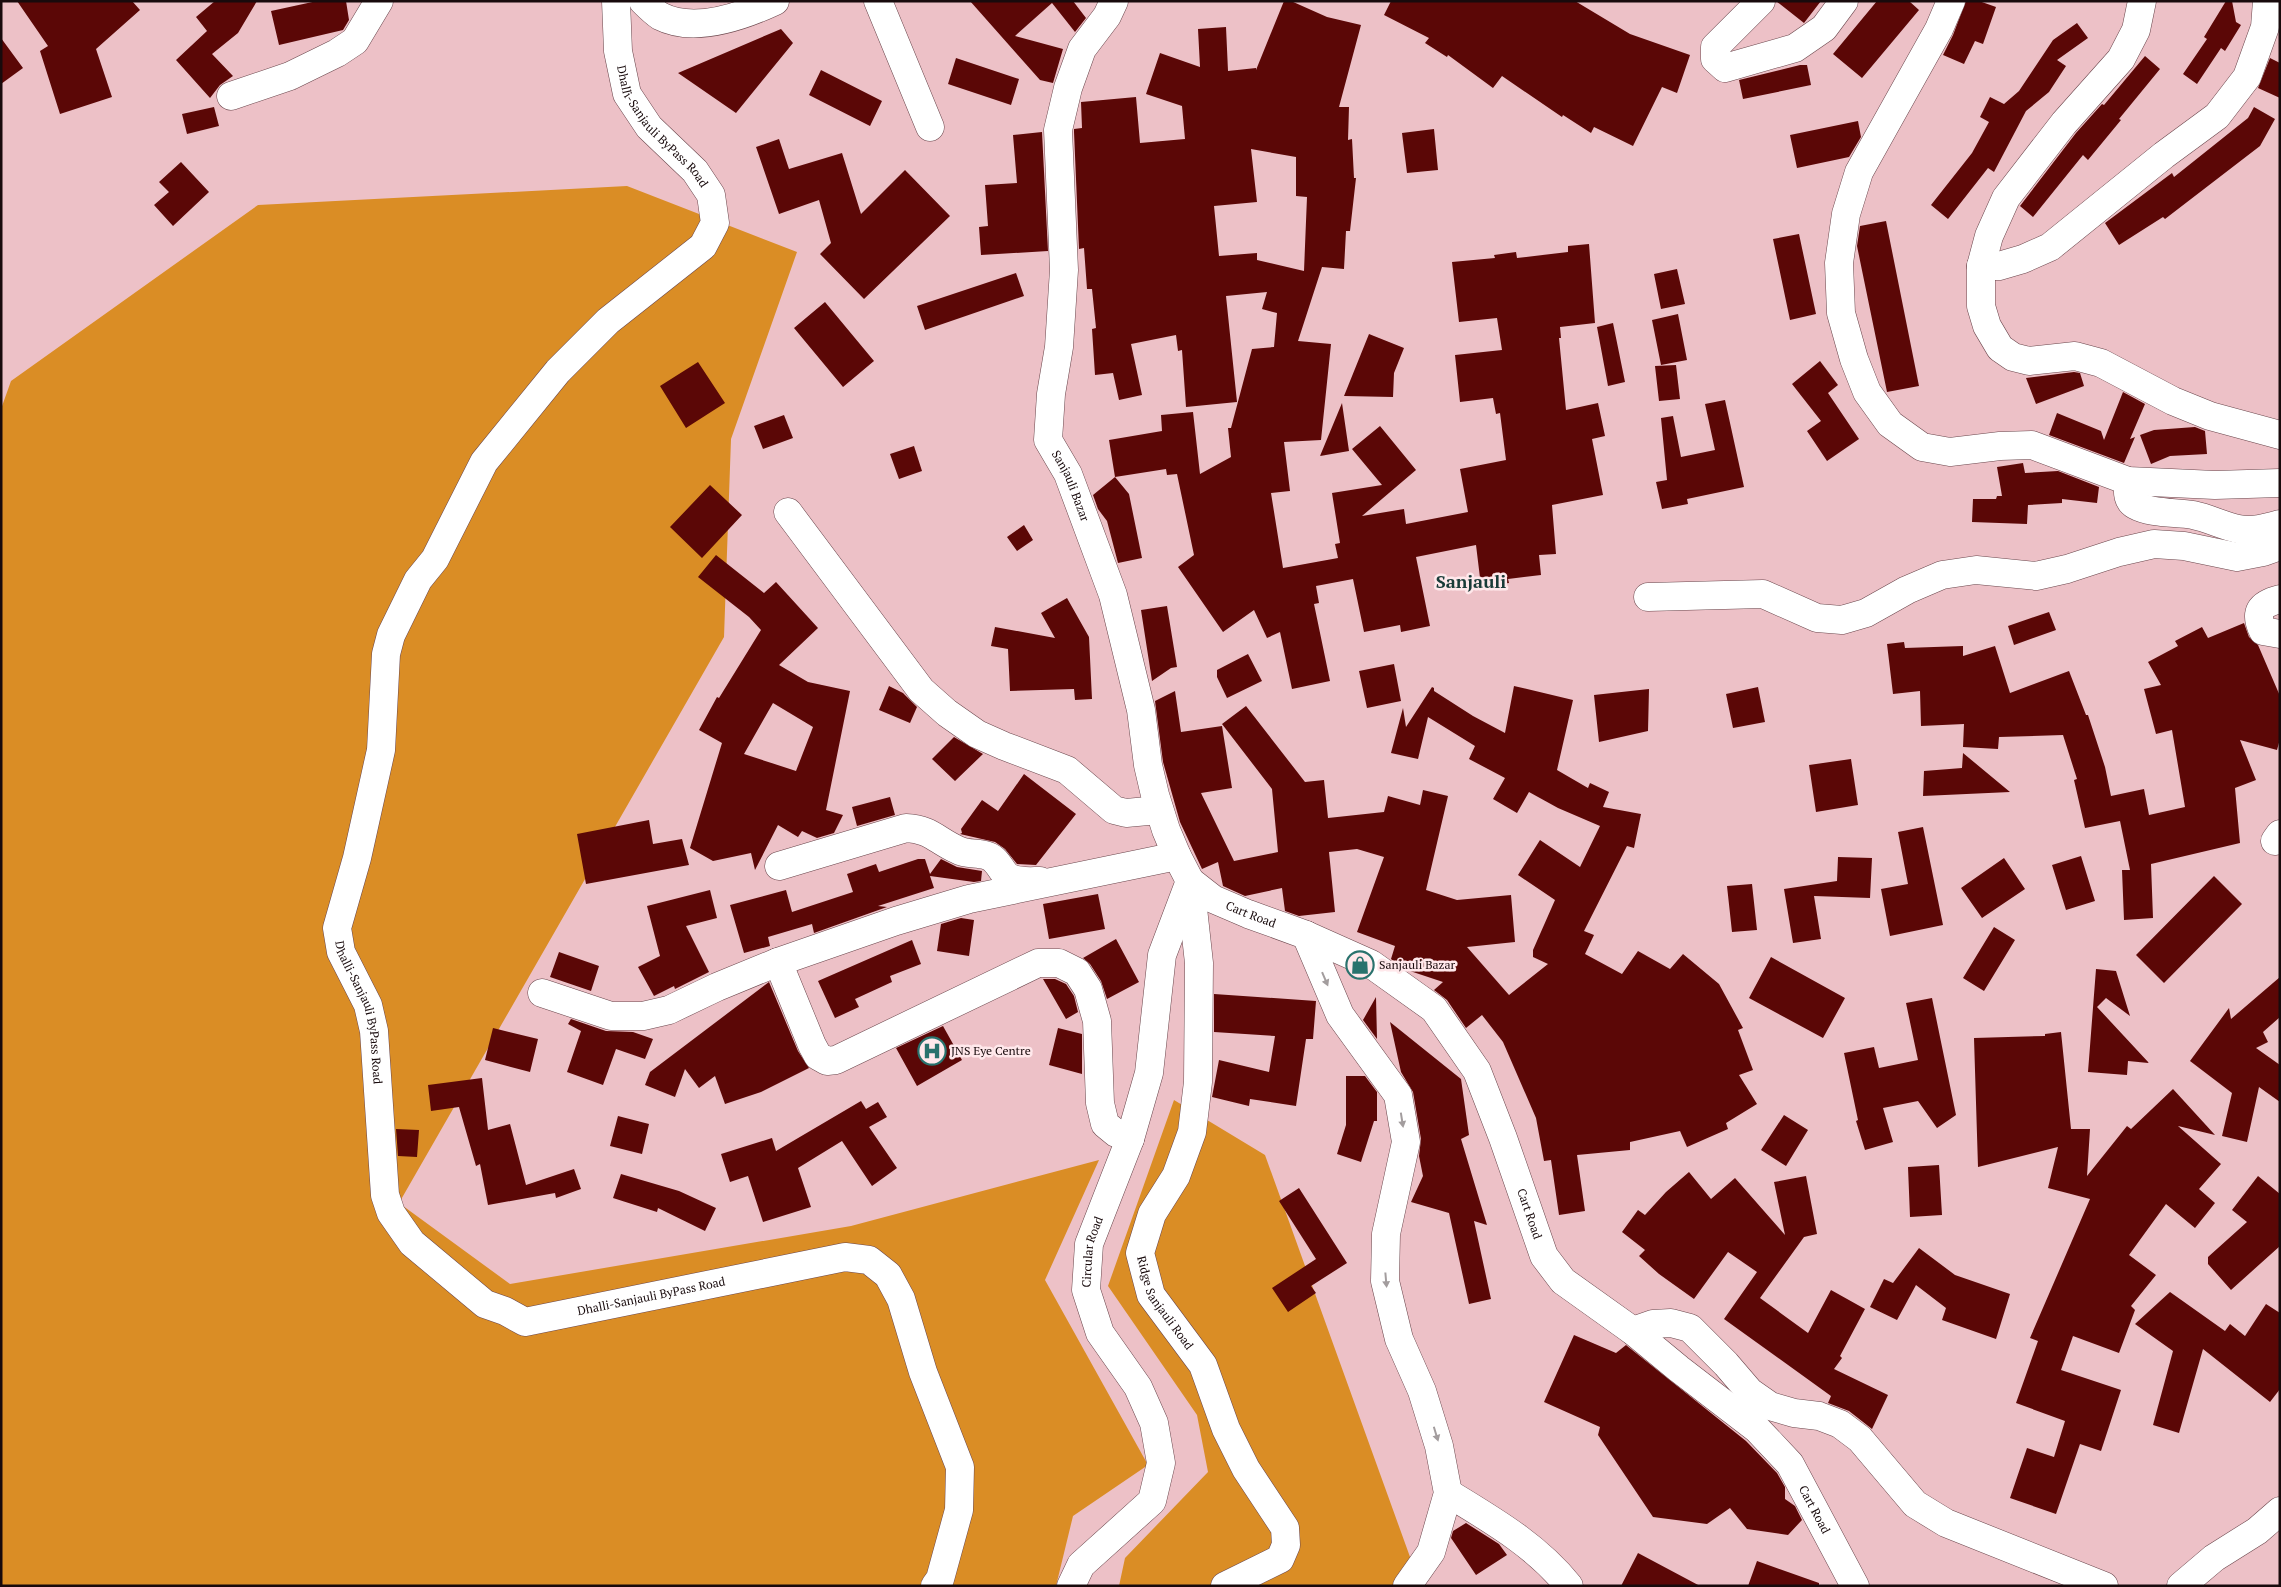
<svg xmlns="http://www.w3.org/2000/svg" width="2281" height="1587" font-family="'PT Serif',serif">
	<style>
		.forest { fill: #da8d25 }
		.building { fill: #5b0706; fill-rule: evenodd }
		.lines { fill: none; stroke-linecap: round; stroke-linejoin: round }
		.minor-casing { stroke: #6a464c; stroke-width: 29 }
		.major-casing { stroke: #6a464c; stroke-width: 29 }
		.minor { stroke: #fff; stroke-width: 28 }
		.major { stroke: #fff; stroke-width: 28 }
		.oneway { fill: #a39d9e }
		.labels { text-anchor: middle; stroke-width: 5; stroke-linejoin: round; paint-order: stroke }
		.street-label { font-size: 12px; fill: #180a0c; stroke: #ffe8eb }
		.poi-label { font-size: 12px; fill: #180a0c; stroke: #ffe8eb; text-anchor: start }
		.district-label { font-size: 18px; font-weight: bold; fill: #193b38; stroke: #ffe8eb }
	</style>
	<rect width="100%" height="100%" fill="#edc1c7"/>
	<!-- forest -->
	<path class="forest" d="M627,186L797,252L731,439L724,637L399,1203L510,1284L851,1226L1099,1160L1045,1280L1148,1465L1073,1516L1056,1586H1V409L11,381L258,205Z
		M1174,1100L1265,1155L1414,1568L1399,1586H1119L1125,1558L1208,1472L1197,1415L1108,1286Z"/>
	<!-- building -->
	<path class="building" d="M17,1H132L140,10L96,49L112,97L60,114L40,51L48,46Z
		M215,1H257L238,33L212,54L233,76L220,85L210,98L176,60L207,31L196,17Z
		M317,1H346L349,20L343,30L279,45L271,11Z
		M970,1H1073L1086,18L1075,32L1052,3L1015,36L1063,49L1053,83L1040,80Z
		M1284,1H1291L1327,17L1361,25L1339,107H1349L1348,140L1352,139L1354,178H1356L1350,231H1346L1344,269L1322,267L1298,341L1331,344L1321,440L1284,442L1290,491L1271,493L1283,568L1338,558L1335,544L1340,543L1332,493L1382,485L1352,449L1380,426L1416,470L1362,516L1404,509L1406,524L1468,512L1460,469L1506,460L1500,413L1496,414L1493,398L1460,402L1455,355L1502,350L1497,318L1459,322L1452,262L1495,258L1494,255L1516,252L1517,258L1568,252V246L1589,244L1595,323L1560,327L1561,338H1559L1566,410L1598,403L1605,436L1592,439L1603,495L1552,505L1556,554L1539,555L1541,575L1508,579L1509,583L1481,586L1476,545L1416,557L1430,626L1401,632L1400,625L1364,632L1353,579L1316,586L1319,603L1314,604L1330,681L1292,689L1280,632L1267,638L1254,610L1223,632L1178,567L1194,555L1177,474L1167,475L1166,469L1115,477L1109,440L1162,431L1161,415L1193,412L1200,474L1231,457L1228,428H1231L1252,349L1274,347L1277,313L1262,309L1267,292L1226,296L1237,402L1186,407L1182,350L1178,351L1176,335L1131,344L1142,395L1119,400L1113,373L1095,375L1092,329L1096,328L1092,289H1087L1084,248L1079,249L1074,132V129L1082,128L1081,102L1136,97L1140,143L1185,139L1182,106L1146,94L1160,53L1200,67L1198,29L1226,27L1228,71L1256,68V70ZM1251,149L1296,157V196L1307,197L1304,271L1257,260V253L1219,256L1214,206L1257,202Z
		M1391,1H1575L1630,34L1690,55L1677,93L1662,87L1633,146L1594,127L1591,133L1563,115L1562,117L1502,76L1493,88L1448,55L1447,57L1425,43L1429,38L1384,15Z
		M1776,1H1821L1804,23Z
		M1877,1H1909L1919,10L1862,78L1833,54Z
		M1966,1H1979L1996,7L1983,44L1975,41L1964,64L1943,55L1953,35Z
		M2226,1H2232L2236,22L2241,25L2225,51L2221,48L2197,84L2183,74L2207,39L2204,37Z
		M2077,23L2088,38L2057,60L2066,66L2049,92L2026,111L1994,172L1988,168L1948,219L1931,205L1972,153L1989,122L1980,117L1990,97L2004,104L2019,91L2053,40Z
		M781,29L793,43L736,113L678,73Z
		M1,38L23,68L1,84Z
		M2145,56L2160,69L2119,119L2121,120L2088,160L2083,155L2033,217L2020,206L2076,133L2102,104L2104,105Z
		M956,58L1019,79L1011,105L948,84Z
		M2270,58L2280,63V98L2258,88Z
		M1800,65H1807L1811,85L1743,99L1739,80Z
		M821,70L882,101L870,126L809,95Z
		M214,107L219,126L187,134L182,114Z
		M2254,107L2275,119L2260,146L2165,219L2163,217L2119,245L2105,223L2172,173L2174,177L2248,118Z
		M1858,121L1861,137L1849,157L1797,168L1790,135Z
		M1434,129L1438,170L1407,173L1402,133Z
		M1042,132L1048,251L981,255L979,227L988,226L985,185L1017,183L1013,135Z
		M779,139L789,169L842,153L861,214L905,170L950,216L864,299L820,254L831,243L819,200L779,214L756,147Z
		M181,162L209,192L173,226L154,205L169,192L159,182Z
		M1886,221L1919,386L1887,392L1857,246L1860,226Z
		M1799,234L1816,314L1790,320L1773,239Z
		M1677,269L1685,304L1661,309L1654,274Z
		M1016,273L1024,296L925,330L917,306Z
		M825,302L874,361L843,387L794,328Z
		M1678,314L1687,360L1661,365L1652,320Z
		M1613,323L1625,382L1608,386L1597,327Z
		M1369,334L1404,348L1394,373L1393,397L1344,396Z
		M1820,361L1838,385L1828,393L1859,439L1827,461L1807,431L1821,421L1792,384Z
		M698,362L725,403L686,428L660,386Z
		M1676,365L1680,399L1659,401L1655,366Z
		M2074,372L2080,373L2084,386L2036,404L2026,378Z
		M2123,392L2145,404L2130,439L2135,437L2124,463L2049,435L2057,413L2101,431L2104,440Z
		M1725,400L1744,487L1687,499L1688,504L1662,509L1656,482L1667,480L1661,418L1673,416L1681,457L1715,450L1705,404Z
		M1342,403L1349,451L1320,456Z
		M784,415L793,438L763,449L754,426Z
		M2195,427L2205,431L2207,454L2170,456L2151,464L2140,435L2154,430Z
		M914,446L922,471L899,479L890,454Z
		M2023,463L2025,473L2058,471L2099,487L2097,503L2062,499V503L2028,505L2027,524L1972,522L1973,499H1996L1997,496H2002L1997,467Z
		M1115,477L1129,494L1142,558L1118,563L1107,521L1098,509L1093,495Z
		M710,485L742,515L702,558L670,527Z
		M1024,525L1033,540L1017,551L1007,537Z
		M716,555L764,593L776,582L818,628L779,665L808,682L850,691L826,810L843,815L834,833L817,838L802,831L798,837L778,825L755,870L751,853L713,861L690,848L722,743L699,730L717,697L719,698L761,630L749,617L698,577ZM773,703L813,727L796,771L744,754Z
		M1067,598L1089,637L1092,699L1075,700L1074,689L1010,691L1008,649L991,646L995,627L1055,638L1041,613Z
		M1167,606L1177,667L1171,668L1152,681L1141,610Z
		M2049,612L2056,630L2014,645L2008,626Z
		M2244,623L2249,637L2258,645L2280,696V739L2277,750L2240,740L2256,780L2235,788L2240,843L2151,864L2153,918L2124,920L2122,870H2130L2120,821L2085,828L2074,780L2077,779L2063,735L1999,737L1998,749L1963,747L1964,724L1921,726L1920,691L1893,694L1887,644L1904,642L1905,648L1963,646V656L1995,646L2010,693L2069,671L2086,715H2088L2105,767L2111,796L2144,789L2149,815L2185,807L2172,730L2156,734L2144,689L2161,685L2148,662L2178,646L2175,641L2202,627L2208,638Z
		M1248,654L1262,681L1227,698L1217,677V670Z
		M1394,664L1401,701L1367,708L1359,671Z
		M889,686L903,693L917,707L910,723L879,710Z
		M1514,686L1573,700L1557,770L1588,788L1590,783L1609,792L1603,807L1641,814L1634,848L1627,846L1584,931L1594,935L1585,954L1622,974L1638,951L1670,969L1683,954L1719,984L1743,1028L1738,1030L1753,1070L1739,1075L1757,1104L1726,1123L1728,1129L1687,1147L1680,1131L1630,1142V1150L1577,1155L1585,1211L1559,1215L1551,1160L1544,1161L1536,1118L1503,1042L1482,1015L1466,1028L1447,1000L1434,990L1443,982L1404,969L1391,959L1395,946L1357,932L1384,857L1357,849L1329,852L1335,912L1299,916L1285,911L1282,888L1245,896L1223,886L1218,862L1202,869L1180,822L1163,762L1155,701L1175,691L1181,732L1222,726L1232,788L1201,793L1234,861L1278,852L1272,789L1222,724L1246,706L1305,782L1324,780L1328,818L1384,812L1388,796L1420,805L1423,790L1448,796L1426,890L1457,900L1511,895L1515,942L1467,947L1509,995L1548,964L1533,957V950L1555,900L1518,875L1540,840L1580,867L1600,826L1558,808L1529,792L1517,813L1493,799L1505,778L1469,759L1475,746L1428,717L1418,759L1391,753L1403,708L1406,727L1432,687L1434,688V691L1473,716L1505,733Z
		M1758,687L1765,722L1733,728L1726,694Z
		M1649,689L1648,731L1599,742L1594,695Z
		M954,737L983,754L955,781L932,759Z
		M1963,753L2010,792L1923,796L1924,771L1962,768Z
		M1851,759L1858,805L1816,812L1809,765Z
		M1024,774L1076,814L1036,865L1017,864L1005,849L995,842L960,834L962,833L961,829L982,800L998,811Z
		M890,797L895,815L857,826L852,807Z
		M649,820L653,844L682,839L689,865L586,884L577,834Z
		M1923,827L1943,925L1890,936L1881,889L1908,884L1898,832Z
		M2081,856L2095,901L2066,910L2052,865Z
		M1838,857L1872,858L1870,898L1814,896L1821,939L1793,943L1784,889L1837,881Z
		M2004,858L2025,889L1982,918L1961,888Z
		M918,859H925L930,874L941,859L957,867L982,871L981,881L974,882L930,876L934,888L878,906L887,907L814,933L812,924L768,937L770,946L744,953L730,905L786,890L792,912L853,892L847,874L876,864L879,872Z
		M2214,876L2242,904L2164,983L2136,955Z
		M1752,884L1757,930L1732,932L1727,886Z
		M710,890L717,918L686,926L709,972L675,989L674,986L654,996L638,967L660,956L647,906Z
		M1098,894L1105,929L1049,939L1043,904Z
		M961,918L974,920L969,956L937,951L941,924Z
		M1994,927L2015,940L1984,991L1963,978Z
		M1116,939L1139,982L1107,999L1101,981L1090,964L1083,958Z
		M912,940L921,964L890,976L892,982L855,999L859,1007L835,1018L818,981Z
		M559,952L599,966L591,991L550,977Z
		M1771,957L1845,998L1823,1038L1749,998Z
		M2096,969L2116,971L2130,1016L2106,998L2097,1007L2149,1063L2128,1061L2127,1075L2088,1072Z
		M2280,977V1017L2263,1032L2268,1042L2256,1048L2280,1065V1102L2259,1087L2247,1142L2222,1136L2232,1093L2190,1061L2229,1008L2231,1019Z
		M1043,979H1055L1066,984L1074,996L1078,1012L1066,1019Z
		M769,982L798,1051L809,1068L761,1092L725,1104L715,1076L699,1088L685,1069L675,1097L645,1085L650,1072Z
		M1214,994L1316,1001L1313,1039H1306L1296,1106L1250,1099L1249,1106L1212,1097L1219,1060L1269,1072L1275,1036L1214,1032Z
		M1376,997L1377,1039L1363,1020Z
		M1932,998L1956,1115L1937,1128L1918,1101L1883,1108L1893,1142L1865,1150L1856,1121L1858,1120L1844,1053L1874,1047L1879,1068L1918,1060L1906,1003Z
		M571,1019L606,1031L633,1032L653,1039L645,1059L616,1049L603,1085L567,1072L581,1031L568,1024Z
		M1390,1022L1461,1079L1469,1135L1461,1139L1487,1225L1474,1221L1491,1299L1469,1304L1449,1213L1411,1202L1423,1176L1419,1156L1421,1139L1413,1092L1401,1072Z
		M943,1026L962,1060L917,1086L896,1048Z
		M493,1028L538,1039L530,1072L485,1060Z
		M1058,1028L1082,1034V1074L1049,1065Z
		M2061,1032L2071,1129H2090L2087,1176L2127,1126L2131,1129L2173,1089L2215,1135L2178,1126L2221,1164L2199,1189L2215,1203L2195,1228L2166,1204L2129,1255L2156,1275L2131,1306L2135,1310L2119,1353L2073,1336L2061,1370L2121,1390L2101,1451L2080,1444L2056,1514L2010,1498L2027,1448L2054,1457L2065,1421L2016,1403L2038,1341L2030,1338L2090,1199L2048,1188L2058,1147L1978,1167L1974,1038L2045,1036V1034Z
		M1346,1076H1365L1377,1092V1121H1374L1361,1162L1337,1154L1346,1125Z
		M482,1078L488,1130L510,1124L526,1185L574,1169L581,1189L556,1198L555,1193L488,1205L480,1164L476,1166L459,1107L431,1111L428,1085Z
		M861,1101L866,1109L878,1102L887,1117L869,1127L897,1168L872,1186L842,1141L798,1168L811,1207L763,1222L748,1176L730,1182L721,1154L772,1138L776,1151Z
		M1784,1115L1808,1130L1786,1166L1761,1150Z
		M618,1116L649,1124L642,1154L610,1146Z
		M396,1129L419,1130L417,1157L398,1156Z
		M1939,1165L1942,1215L1910,1217L1908,1167Z
		M1689,1172L1711,1199L1735,1178L1785,1235L1774,1182L1806,1176L1817,1234L1804,1237L1760,1298L1808,1333L1831,1290L1865,1309L1840,1356L1842,1358L1834,1369L1888,1395L1872,1429L1849,1411L1828,1403L1831,1396L1724,1319L1757,1272L1728,1252L1694,1299L1659,1274L1639,1256L1645,1250L1622,1232L1638,1210L1645,1215L1666,1192Z
		M621,1174L679,1191L716,1208L705,1231L658,1208L657,1212L613,1198Z
		M2258,1176L2280,1194V1246L2231,1290L2208,1264V1257L2247,1222L2232,1210Z
		M1299,1188L1347,1263L1311,1286L1316,1293L1288,1312L1272,1288L1316,1259L1279,1201Z
		M1919,1248L1955,1275L2010,1294L1996,1339L1942,1320L1946,1308L1916,1285L1897,1320L1870,1307L1884,1279L1893,1283Z
		M2170,1292L2225,1331L2230,1324L2245,1336L2266,1304L2280,1313V1389L2270,1402L2203,1349L2179,1433L2153,1425L2173,1351L2135,1324Z
		M1574,1335L1616,1353L1626,1345L1746,1441L1777,1473L1785,1487V1499L1795,1506L1802,1520L1788,1535L1747,1529L1730,1508L1707,1524L1653,1517L1598,1435L1600,1427L1544,1402Z
		M1466,1523L1499,1544L1507,1555L1476,1575L1451,1538L1453,1531Z
		M1638,1553L1700,1586H1621Z
		M1757,1561L1819,1583V1586H1748Z"/>
	<g class="lines">
		<!-- minor casing -->
		<g class="minor-casing">
			<g id="minor">
				<path d="M643,1C648,6 654,12 660,16C695,34 743,16 775,1"/>
				<path d="M878,1L930,127"/>
				<path d="M1761,1L1715,47V59L1725,68L1795,48L1824,28L1844,1"/>
				<path d="M1951,1L1939,29L1859,172L1846,214L1839,263L1841,313L1854,359L1867,392L1890,424L1922,447L1950,452L2000,446L2032,445L2128,481L2215,485L2280,483"/>
				<path d="M2142,1L2136,30L2121,59L2064,123L2006,198L1989,236L1981,266V306L1987,326L2000,348L2013,357L2029,361L2075,356L2101,363L2173,401L2210,416L2280,435"/>
				<path d="M231,96L290,76L337,53L355,41L379,1"/>
				<path d="M1981,266H1999L2023,259L2050,247L2164,155L2217,116L2247,77L2265,27L2267,1"/>
				<path d="M2128,481C2128,490 2126,500 2135,505C2151,514 2175,512 2193,515C2208,518 2224,526 2238,529C2252,532 2266,528 2280,524"/>
				<path d="M788,512L921,690L947,713L977,734L1004,746L1067,770L1114,810L1126,813L1159,810"/>
				<path d="M1648,597L1763,594L1817,618L1842,620L1866,613L1907,590L1942,575L1976,570L2036,576L2067,569L2119,552L2154,544L2184,546L2237,557L2263,552L2280,546"/>
				<path d="M2280,599C2260,604 2254,612 2263,631L2280,634"/>
				<path d="M2275,841L2280,834"/>
				<path d="M779,866L906,828C931,829 937,841 958,850C967,855 978,852 988,856C998,860 1000,869 1006,875C1015,883 1030,881 1040,881"/>
				<path id="s1" d="M1190,881L1199,963L1198,1082L1192,1132L1176,1176L1152,1214L1140,1253L1151,1295L1203,1365L1226,1429L1246,1469L1285,1528L1286,1545L1280,1559L1225,1586"/>
				<path d="M1306,935L1340,1015L1398,1095L1406,1142L1386,1234L1385,1281L1399,1339L1422,1391L1439,1446L1448,1493L1431,1552L1407,1586"/>
				<path d="M778,962L812,1045L818,1056L827,1061L836,1060L1038,963H1059L1077,972L1088,989L1097,1021L1100,1103L1105,1124L1116,1133L1130,1139"/>
				<path d="M542,993L611,1016H643L669,1010L717,987L778,962L896,921L969,899L1177,856"/>
				<path d="M1633,1331L1653,1324L1671,1323L1690,1328L1726,1364L1750,1392L1770,1406L1794,1413L1819,1416L1840,1424L1860,1439L1915,1504L1946,1523L2104,1586"/>
				<path d="M1448,1493C1492,1520 1536,1545 1569,1586"/>
				<path d="M2181,1586L2214,1558L2257,1531L2280,1511"/>
			</g>
		</g>
		<!-- major casing -->
		<g class="major-casing">
			<g id="major">
				<path id="s2" d="M616,1L618,51L627,94L649,127L695,171L711,195L715,223L703,246L608,321L558,371L484,462L435,559L418,580L391,635L386,654L381,750L357,858L337,928L341,952L368,1005L374,1031L385,1195L391,1213L412,1243L485,1304L505,1311L525,1322L845,1257L869,1260L888,1275L901,1299L923,1372L960,1467L959,1510L940,1579L935,1586"/>
				<path id="s3" d="M1114,1L1107,16L1082,49L1068,88L1058,130L1064,270L1059,347L1051,394L1048,440L1068,474L1113,595L1141,710L1148,765L1155,795L1166,830L1177,856L1190,881L1213,899L1248,914L1306,935L1371,964L1434,1009L1477,1071L1503,1138L1544,1256L1563,1281L1633,1331L1679,1369L1757,1429L1790,1464L1855,1586"/>
				<path id="s4" d="M1071,1586L1081,1565L1152,1501L1161,1463L1154,1423L1138,1387L1100,1333L1086,1290L1089,1244L1130,1139L1149,1073L1162,955L1190,881"/>
			</g>
		</g>
		<!-- minor -->
		<use href="#minor" class="minor"/>
		<!-- major -->
		<use href="#major" class="major"/>
	</g>
	<!-- one-way arrows -->
	<defs><path id="oneway-solid" d="M-6-.8H1V-3.2L6.5 0L1 3.2V.8H-6Z" transform="scale(1.25)"/></defs>
	<g class="oneway">
		<use href="#oneway-solid" transform="translate(1325 979) rotate(67)"/>
		<use href="#oneway-solid" transform="translate(1402 1120) rotate(81)"/>
		<use href="#oneway-solid" transform="translate(1386 1280) rotate(85)"/>
		<use href="#oneway-solid" transform="translate(1436 1434) rotate(73)"/>
	</g>
	<!-- icons -->
	<defs>
		<g id="shop-ring" transform="scale(1.4375)"><circle r="9.5" fill="#ffe8eb" stroke="#29726d" stroke-width="1.5"/><path d="M-5-2.5h2.3a2.7 3.5 0 0 1 5.4 0H5L5.5 6h-11ZM-1.5-2.5h3a1.5 2.3 0 0 0-3 0Z" fill="#29726d"/></g>
		<g id="hospital-ring" transform="scale(1.4375)"><circle r="9.5" fill="#ffe8eb" stroke="#29726d" stroke-width="1.5"/><path d="M-5-5h3v3.5h4V-5h3V5h-3V1.5h-4V5h-3Z" fill="#29726d"/></g>
	</defs>
	<g fill-rule="evenodd">
		<use href="#shop-ring" x="1360" y="965"/>
		<use href="#hospital-ring" x="932" y="1051"/>
	</g>
	<g class="labels">
		<!-- street labels -->
		<g class="street-label">
			<text dy="4" stroke="none"><textPath href="#s2" startOffset="140">Dhalli-Sanjauli ByPass Road</textPath></text>
			<text dy="4" stroke="none"><textPath href="#s3" startOffset="505">Sanjauli Bazar</textPath></text>
			<text dy="4" stroke="none"><textPath href="#s3" startOffset="990">Cart Road</textPath></text>
			<text dy="4" stroke="none"><textPath href="#s2" startOffset="1174">Dhalli-Sanjauli ByPass Road</textPath></text>
			<text dy="4" stroke="none"><textPath href="#s3" startOffset="1425">Cart Road</textPath></text>
			<text dy="4" stroke="none"><textPath href="#s4" startOffset="388">Circular Road</textPath></text>
			<text dy="4" stroke="none"><textPath href="#s2" startOffset="1684">Dhalli-Sanjauli ByPass Road</textPath></text>
			<text dy="4" stroke="none"><textPath href="#s1" startOffset="441">Ridge Sanjauli Road</textPath></text>
			<text dy="4" stroke="none"><textPath href="#s3" startOffset="1845">Cart Road</textPath></text>
		</g>
		<!-- poi labels -->
		<g class="poi-label">
			<text x="1379" y="969">Sanjauli Bazar</text>
			<text x="951" y="1055">JNS Eye Centre</text>
		</g>
		<!-- district labels -->
		<g class="district-label">
			<text x="1471" y="588">Sanjauli</text>
		</g>
	</g>
	<!-- border -->
	<rect width="2281" height="1587" fill="none" stroke="#180a0c" stroke-width="5"/>
</svg>
